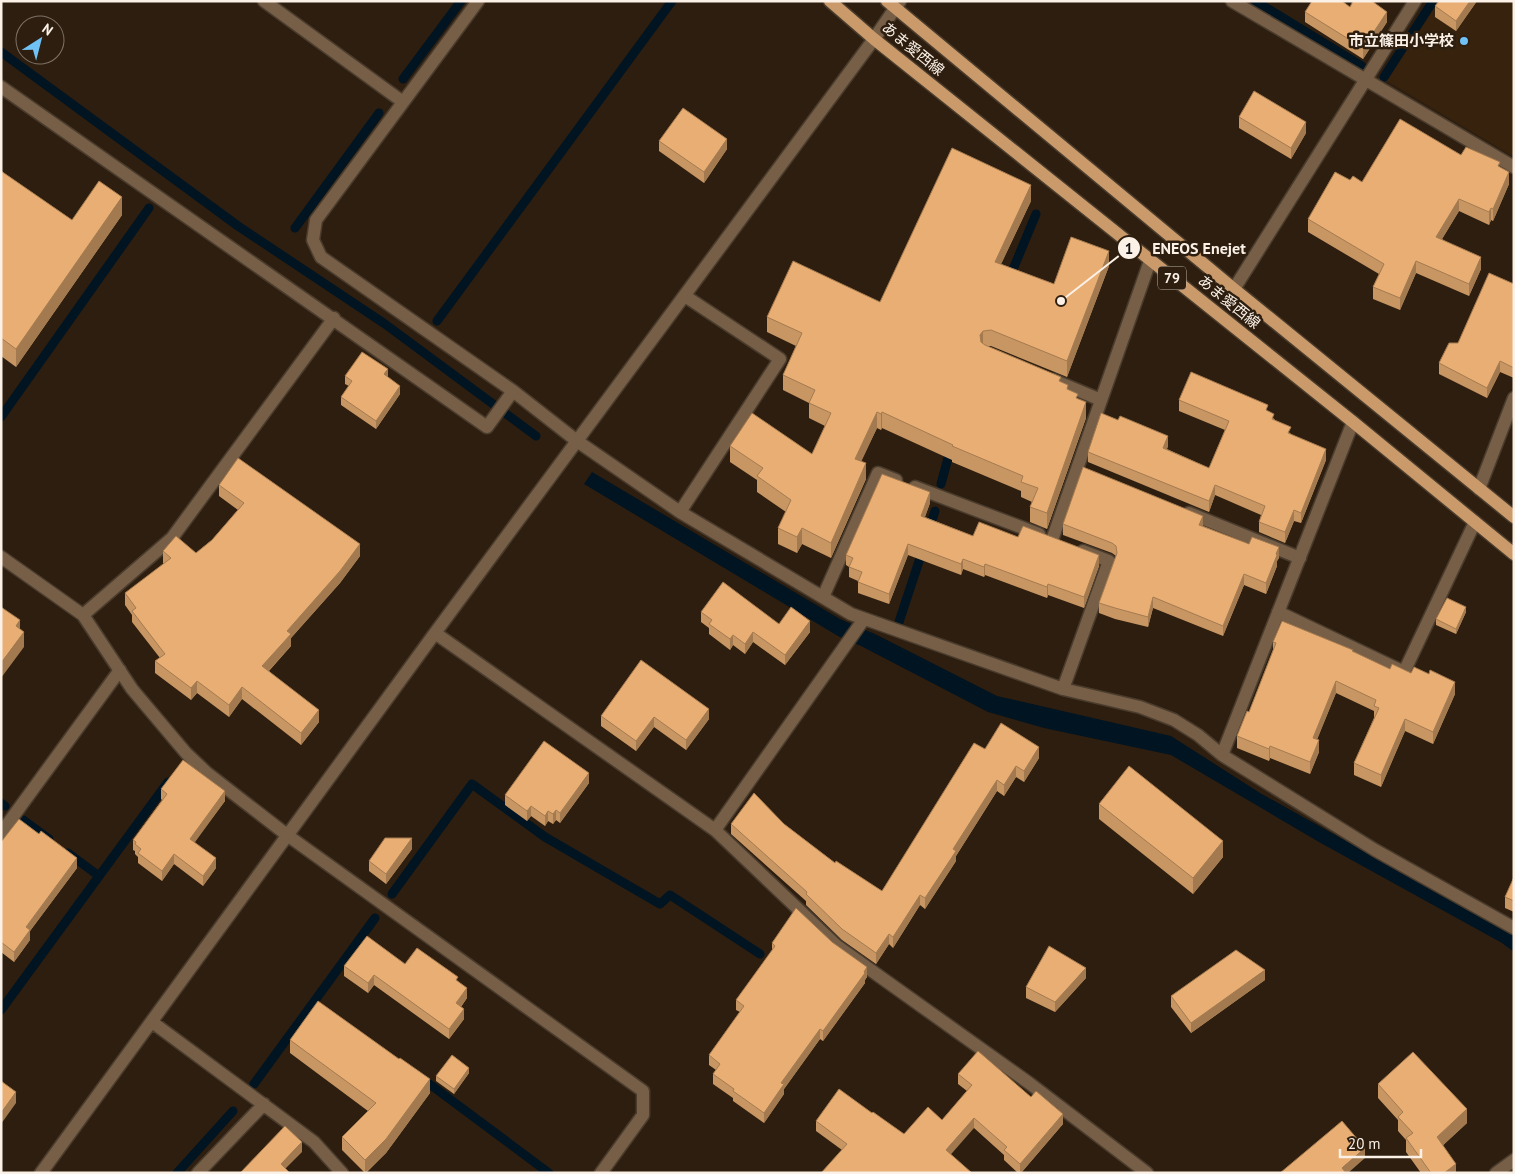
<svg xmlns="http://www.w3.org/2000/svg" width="1515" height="1174" font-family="'PT Sans','Noto Sans JP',sans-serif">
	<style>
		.built { fill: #36220d }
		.water { fill: #001422 }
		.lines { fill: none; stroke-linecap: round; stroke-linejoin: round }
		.stream { stroke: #001422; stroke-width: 9 }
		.minor-casing { stroke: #4a3c2d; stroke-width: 15 }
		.major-casing { stroke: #4a3c2d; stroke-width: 15 }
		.minor { stroke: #765e47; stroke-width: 12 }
		.major { stroke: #cb9a6a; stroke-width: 12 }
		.wall { fill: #c89663 }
		.shaded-wall { fill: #a37a50 }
		.building { fill: #e9ae73; stroke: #a37a50 }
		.poi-dot { fill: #70c1f4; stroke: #2d1e0f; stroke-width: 2 }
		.labels { text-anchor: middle; stroke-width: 5; stroke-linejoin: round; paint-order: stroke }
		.shield { fill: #2d1e0f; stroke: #bdb2a6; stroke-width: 1 }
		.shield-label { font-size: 14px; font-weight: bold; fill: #fbf1e7 }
		.poi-label { font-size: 15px; font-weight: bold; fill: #fbf1e7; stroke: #2d1e0f; text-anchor: end }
		.street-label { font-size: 15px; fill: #fbf1e7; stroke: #2d1e0f }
		.leader { fill: none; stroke: #fbf1e7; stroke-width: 2 }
		.callout-dot { fill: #fbf1e7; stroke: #2d1e0f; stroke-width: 2 }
		.mark-label { font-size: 15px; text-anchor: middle; font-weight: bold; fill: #111 }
		.callout-label { font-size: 16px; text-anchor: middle; font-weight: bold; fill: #fbf1e7; stroke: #2d1e0f; stroke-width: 5; stroke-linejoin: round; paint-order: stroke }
	</style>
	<rect width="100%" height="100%" fill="#2d1e0f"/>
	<!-- built -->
	<path class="built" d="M1439,1H1514V157L1387,81Z"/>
	<!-- water -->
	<path class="water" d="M592,472L840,619L875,634L997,696L1171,736L1260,793L1512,934L1514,936V952L1502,943L1319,842L1171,755L1044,728L988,712L861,646L838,636L584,484Z"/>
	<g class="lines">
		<!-- stream -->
		<path class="stream" d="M1255,1L1362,66
			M1,52L238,226L385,324L536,436
			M1384,77L1433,1
			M403,79L461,1
			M295,228L379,113
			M1009,279L1036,214
			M437,321L672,1
			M1,417L149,208
			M941,484L951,447
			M929,530L935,511
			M899,622L923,549
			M1,803L5,806
			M23,820L49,839
			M68,853L99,876
			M392,894L472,784L545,837L660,904L670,895L760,954
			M1,1010L168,782
			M420,1077L549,1173
			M254,1084L375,918
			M177,1173L233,1111"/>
		<!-- minor casing -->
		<g class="minor-casing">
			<path id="minor" d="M264,1L403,102
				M478,1L316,220L313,240L321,257L513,391L577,441L680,512L851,614L1063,689L1140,707L1174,720L1198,735L1222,755L1353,422
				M1232,1L1514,167
				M1,87L487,427L513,391
				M1234,289L1415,1
				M1053,380L1101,400
				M915,487L1039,534
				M1479,489L1514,398
				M680,512L780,359L685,296
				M1189,513L1300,558
				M1052,540L1150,261
				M1,557L83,615L132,689L186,753L207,773L287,835L643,1091V1115L601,1173
				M823,597L878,473L896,480
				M1278,612L1404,672L1475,522
				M83,615L172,538L334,318
				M435,633L715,830L837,946L1029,1083L1147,1173
				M1063,689L1109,561L1083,551
				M1222,755L1375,850L1514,928
				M715,830L864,619
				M1,833L120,670
				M152,1022L314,1142L342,1173
				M41,1173L435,633L874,39L900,1
				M198,1173L264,1104
				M1496,1173L1514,1160"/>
		</g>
		<!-- major casing -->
		<g class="major-casing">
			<path id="major" d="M830,1L874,39L1353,422L1514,554
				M887,1L1234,289L1514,517"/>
		</g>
		<!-- minor -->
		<use href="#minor" class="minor"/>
		<!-- major -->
		<use href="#major" class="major"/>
	</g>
	<!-- wall -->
	<path class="wall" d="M1439,1H1477L1456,31L1435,17V6Z
		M1305,12L1387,22L1363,59L1305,22Z
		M1239,117L1306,133L1291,159L1239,128Z
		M659,141L727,149L704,183L659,151Z
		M1461,155L1500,167L1509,184L1493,221L1491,220L1489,225L1459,211L1442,239L1481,269L1469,296L1416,273L1400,310L1373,299V287L1379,274L1308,232V219L1362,182Z
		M1,171L72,220L122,215L16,367L1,356Z
		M1031,201L1001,264L1054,284L1109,266L1067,377L991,346H987L1061,382L1068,390L1078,399L1086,418L1047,529L1030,522V507L1032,502L1021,497V491L952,462V460L882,428L881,430L877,428L861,461L866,479L831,558L802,544L797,553L778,544V528L786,512L757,492V480L730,462V446L812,454L825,426L809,418V403L783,390V375L796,346L767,332V317L880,302Z
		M1514,284V378L1500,372L1487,398L1439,374V363Z
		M345,376L388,377L400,394L376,429L341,405V397L349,386L345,384Z
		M1179,400L1268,411L1274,419L1291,434L1326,460L1301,523L1294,521L1285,543L1259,532V522L1261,515L1215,495L1209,512L1088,462V452L1168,446L1167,449L1209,468L1225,430L1179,411Z
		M219,485L360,556L340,583L291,638V646L269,671L319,722L301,745L242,699L229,717L197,693L191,700L155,673V661L160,658L132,622V615L125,605V593L164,564L163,563V551L196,553L212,540L238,510L219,496Z
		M930,503L925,517L973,536L1018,537L1099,566L1084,608L1048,595L1047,598L985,575L984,577L963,569L961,575L908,555L889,604L858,593V581L849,577V567L846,565V555Z
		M1063,524L1203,526L1279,558L1277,561V566L1266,594L1244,585L1223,636L1153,608L1148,627L1115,619L1099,613V603L1116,556L1112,553L1063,535Z
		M701,612L779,624L810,632L785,665L753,642L745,654L733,645L730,650L709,634V628L701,622Z
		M1466,612L1456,634L1436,625V619Z
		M1273,642L1353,652L1390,669L1455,694L1433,744L1405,731L1381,787L1354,775V763L1374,718V711L1336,693L1317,739L1319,752L1310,774L1270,758L1269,761L1237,748V736L1249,712L1273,650Z
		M601,716L709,719L686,750L654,727L636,751L601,726Z
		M985,749L1039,758L1024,782L1016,777L1004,796L997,791L956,856V861L925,909L920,905L893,948L889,944L876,964L842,940L806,905V901L731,834V824H784L835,863L882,891Z
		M589,783L560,823L556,820L553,824L548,821L545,826L531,816L527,821L505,805V795Z
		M161,789L225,801L194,842L216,868L203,886L174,864L162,881L138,863V857L135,854V851L133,850V840L162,800L161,799Z
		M1099,804L1223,857L1193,894L1099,819Z
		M1,842L77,868L30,931V940L14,962L1,952Z
		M412,849L386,884L369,871V861Z
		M1514,877V912L1505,908V897Z
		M772,943L867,977L865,980V983L823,1041L820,1039L784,1089V1094L764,1123L733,1101V1098L713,1084V1074L716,1070L709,1065V1055L740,1012L736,1010V1000L772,951Z
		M405,964L458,981L467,998L461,1007L464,1019L449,1039L374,985L368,993L344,976V966Z
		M1086,978L1055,1012L1026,998V987Z
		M1265,980L1191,1033L1171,1007V996Z
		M290,1040L430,1093L386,1153L366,1173H365L342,1150V1137L368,1111L290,1053Z
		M469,1073L454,1094L436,1081V1076Z
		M958,1074L1031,1097L1063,1124L1021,1173H1018L1004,1160V1155L974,1128L842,1150L816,1131V1121L872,1113L904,1134L942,1120L967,1091L958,1084Z
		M1378,1084L1467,1123L1443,1145L1456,1173H1421L1406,1152V1140L1398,1131V1120L1378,1098Z"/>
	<!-- shaded-wall -->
	<path class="shaded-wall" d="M1470,1H1477L1456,31V21Z
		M1387,12V22L1363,59V48Z
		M1306,122V133L1291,159V148Z
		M727,139V149L704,183V172Z
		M1509,172V184L1493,221V209Z
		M1031,185V201L995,277V262Z
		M122,197V215L16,367V349Z
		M1459,199V211L1436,249V237Z
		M1491,208V220L1489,225V212Z
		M1109,251V266L1067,377V361Z
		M1481,257V269L1469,296V284Z
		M1416,261V273L1400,310V298Z
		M983,331V346L980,350V335Z
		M1500,361V372L1487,398V388Z
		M388,369V377L384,374Z
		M400,386V394L376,429V421Z
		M1086,402V418L1047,529V513Z
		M877,412V428L855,475V459Z
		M882,412V428L881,430V414Z
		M1168,436V446L1163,458V448Z
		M1326,449V460L1301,523V513Z
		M866,463V479L831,558V543Z
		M1215,485V495L1209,512V501Z
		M930,492V503L921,527V516Z
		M1294,510V521L1285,543V532Z
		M1203,516V527L1199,525Z
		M802,528V544L797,553V537Z
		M360,544V556L340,583L291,638V646L262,678V666L287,631Z
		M908,544V555L889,604V594Z
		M1279,547V558L1277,561V566L1266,594V583Z
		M1099,555V566L1084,608V597Z
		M963,559V569L961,575V564Z
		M985,564V575L984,577V567Z
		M1244,574V585L1223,636V626Z
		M1048,584V595L1047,598V587Z
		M1153,597V608L1148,627V617Z
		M1466,607V612L1456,634V629Z
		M20,620V635L16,626Z
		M810,621V632L785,665V655Z
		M24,632V647L1,678V663Z
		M753,632V642L745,654V644Z
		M733,635V645L730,650V639Z
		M197,681V693L191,700V688Z
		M1336,681V693L1313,750V738Z
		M1455,682V694L1433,744V732Z
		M242,687V699L229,717V705Z
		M709,709V719L686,750V740Z
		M319,710V722L301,745V733Z
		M654,717V727L636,751V741Z
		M1405,719V731L1381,787V775Z
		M1319,740V752L1310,774V762Z
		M1270,746V758L1269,761V749Z
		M1039,747V758L1024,782V771Z
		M1016,766V777L1004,796V785Z
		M589,773V783L560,823V813Z
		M997,780V791L956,856V861L925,909V898L953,849Z
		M225,791V801L190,849V839Z
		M531,806V816L527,821V811Z
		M556,810V820L553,824V814Z
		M548,811V821L545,826V816Z
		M412,838V849L386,884V874Z
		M1223,841V857L1193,894V878Z
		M174,854V864L162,881V871Z
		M77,858V868L30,931V940L14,962V952L26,927Z
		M216,858V868L203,886V876Z
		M920,895V905L893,948V937Z
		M889,934V944L876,964V953Z
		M867,967V977L865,980V983L823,1041V1031Z
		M1086,968V978L1055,1012V1002Z
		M1265,970V980L1191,1033V1023Z
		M374,975V985L368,993V983Z
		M467,988V998L456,1013V1003Z
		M464,1009V1019L449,1039V1029Z
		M820,1029V1039L784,1089V1094L764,1123V1113L781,1083Z
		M469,1068V1073L454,1094V1089Z
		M430,1079V1093L386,1153L365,1173V1160Z
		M16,1092V1103L1,1124V1113Z
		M1467,1109V1123L1437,1151V1137Z
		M1063,1114V1124L1021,1173H1020V1164Z
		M974,1118V1128L946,1160V1150Z
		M302,1142V1152L281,1173V1164Z
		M1365,1148V1158L1348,1173H1342V1168Z
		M1456,1164V1173H1444Z"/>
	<!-- building -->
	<path class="building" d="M1312,1H1342L1350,7L1353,1H1372L1387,12L1363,48L1305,12Z
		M1439,1H1470L1456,21L1435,6Z
		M1254,91L1306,122L1291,148L1239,117Z
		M683,108L727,139L704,172L659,141Z
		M1400,119L1461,155L1466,147L1500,162L1498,166L1509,172L1493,209L1491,208L1489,212L1459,199L1436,237L1481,257L1469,284L1416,261L1400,298L1373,287L1384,264L1308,219L1335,172L1350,180L1353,176L1362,182Z
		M952,148L1031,185L995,262L1054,284L1071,237L1109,251L1067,361L991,330L983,331L980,335L981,342L985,345L1061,377L1059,381L1068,385L1067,389L1078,394L1076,398L1086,402L1047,513L1030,507L1038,488L1021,482L1023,476L952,446L953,445L882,412L881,414L877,412L855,459L866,463L831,543L802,528L797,537L778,528L791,500L757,476L763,468L730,446L752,413L812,454L831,413L809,403L815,390L783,375L802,333L767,317L793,261L880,302Z
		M1,171L72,220L99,181L122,197L16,349L1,338Z
		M1489,273L1514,284V368L1500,361L1487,388L1439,363L1449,343H1458Z
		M362,352L388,369L384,374L400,386L376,421L341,397L352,381L345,376Z
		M1191,372L1268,405L1266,410L1274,414L1272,419L1291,427L1288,433L1326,449L1301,513L1294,510L1285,532L1259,522L1265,506L1215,485L1209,501L1088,452L1101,413L1118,420L1120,416L1168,436L1163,448L1209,468L1229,421L1179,400Z
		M238,458L360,544L340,571L287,631L291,634L262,666L319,710L301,733L242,687L229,705L197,681L191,688L155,661L165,654L132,611L136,608L125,593L171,558L163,551L176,536L196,553L212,540L244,503L219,485Z
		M1083,467L1203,516L1199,525L1244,542L1249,544L1252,537L1279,547L1276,554L1277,555L1266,583L1244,574L1223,626L1153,597L1148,617L1115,608L1099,603L1117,553L1116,546L1112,543L1063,524Z
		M882,474L930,492L921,516L973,536L979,522L1018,537L1023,526L1099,555L1084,597L1048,584L1047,587L985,564L984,567L963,559L961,564L908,544L889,594L858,582L862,572L849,567L853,558L846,555Z
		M723,582L779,624L791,607L810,621L785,655L753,632L745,644L733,635L730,639L709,624L712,620L701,612Z
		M1447,598L1466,607L1456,629L1436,619Z
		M1,607L20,620L16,626L24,632L1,663Z
		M1282,621L1353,650L1352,651L1390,669L1392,664L1411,673L1414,667L1429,674L1430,670L1455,682L1433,732L1405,719L1381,775L1354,763L1379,708L1374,706L1376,700L1336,681L1313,738L1319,740L1310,762L1270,746L1269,749L1237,736L1247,711L1249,712L1276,643L1273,642Z
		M641,660L709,709L686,740L654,717L636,741L601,716Z
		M1001,723L1039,747L1024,771L1016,766L1004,785L997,780L953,849L956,851L925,898L920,895L893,937L889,934L876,953L842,929L806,894L807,892L731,824L754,793L784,824L835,863L836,861L882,891L974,743L985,749Z
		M544,741L589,773L560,813L556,810L553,814L548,811L545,816L531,806L527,811L505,795Z
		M183,760L225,791L190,839L216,858L203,876L174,854L162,871L138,853L141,849L135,844L136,842L133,840L167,794L161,789Z
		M1129,766L1223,841L1193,878L1099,804Z
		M19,819L39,834L41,831L77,858L26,927L30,930L14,952L1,942V842Z
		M385,838H412L386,874L369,861Z
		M1514,877V901L1505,897Z
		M796,908L832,942L867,967L864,972L865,973L823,1031L820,1029L781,1083L784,1084L764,1113L733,1091L734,1089L713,1074L720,1064L709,1055L744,1006L736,1000L775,946L772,943Z
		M367,936L405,964L417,948L458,977L456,980L467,988L456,1003L464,1009L449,1029L374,975L368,983L344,966Z
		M1049,946L1086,968L1055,1002L1026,987Z
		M1236,950L1265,970L1191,1023L1171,996Z
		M318,1001L399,1059L400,1058L430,1079L386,1139L365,1160L342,1137L376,1103L290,1040Z
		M978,1051L1031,1097L1036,1091L1063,1114L1020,1164L1004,1150L1007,1147L974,1118L946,1150L972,1173H821L847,1144L816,1121L839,1089L872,1113L873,1112L904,1134L928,1107L942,1120L972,1085L958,1074Z
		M1413,1052L1467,1109L1437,1137L1456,1164L1444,1173H1431L1406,1138L1413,1133L1398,1117L1403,1112L1378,1084Z
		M452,1055L469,1068L454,1089L436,1076Z
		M1,1081L16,1092L1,1113Z
		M1342,1121L1365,1148L1342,1168L1346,1173H1280Z
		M285,1126L302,1142L281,1164L290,1173H240Z"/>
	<!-- markers -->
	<circle class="poi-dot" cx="1464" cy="41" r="5"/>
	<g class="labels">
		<!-- shield labels -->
		<rect class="shield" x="1158" y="266.5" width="28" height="23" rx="4"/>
		<g class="shield-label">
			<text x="1172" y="283">79</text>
		</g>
		<!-- poi labels -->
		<g class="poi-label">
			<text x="1454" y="46">市立篠田小学校</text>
		</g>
		<!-- street labels -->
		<g class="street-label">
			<text transform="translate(913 49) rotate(39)" y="5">あま愛西線</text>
			<text transform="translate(1229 302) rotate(39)" y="5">あま愛西線</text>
		</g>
	</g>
	<!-- callouts -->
	<path class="leader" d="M1061 301L1129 248"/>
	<g class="callout-dot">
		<circle cx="1061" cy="301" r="5"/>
		<circle cx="1129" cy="248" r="12"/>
	</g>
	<g class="mark-label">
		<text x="1129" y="254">1</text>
	</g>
	<g class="callout-label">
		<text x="1199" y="254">ENEOS Enejet</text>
	</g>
	<!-- border -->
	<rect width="1515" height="1174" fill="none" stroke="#fbf1e7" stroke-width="5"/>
	<!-- north arrow -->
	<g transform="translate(40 40) rotate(36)"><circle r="24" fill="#2d1e0f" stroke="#7f7265"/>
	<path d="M0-4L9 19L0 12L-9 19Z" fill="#70c1f4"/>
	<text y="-8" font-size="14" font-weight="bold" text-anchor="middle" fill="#fbf1e7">N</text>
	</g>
	<!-- scale -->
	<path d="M1340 1149v8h81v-8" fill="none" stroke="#fbf1e7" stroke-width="2.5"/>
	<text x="1348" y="1149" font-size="15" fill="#fbf1e7" stroke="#2d1e0f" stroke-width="4" paint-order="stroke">20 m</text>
</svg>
